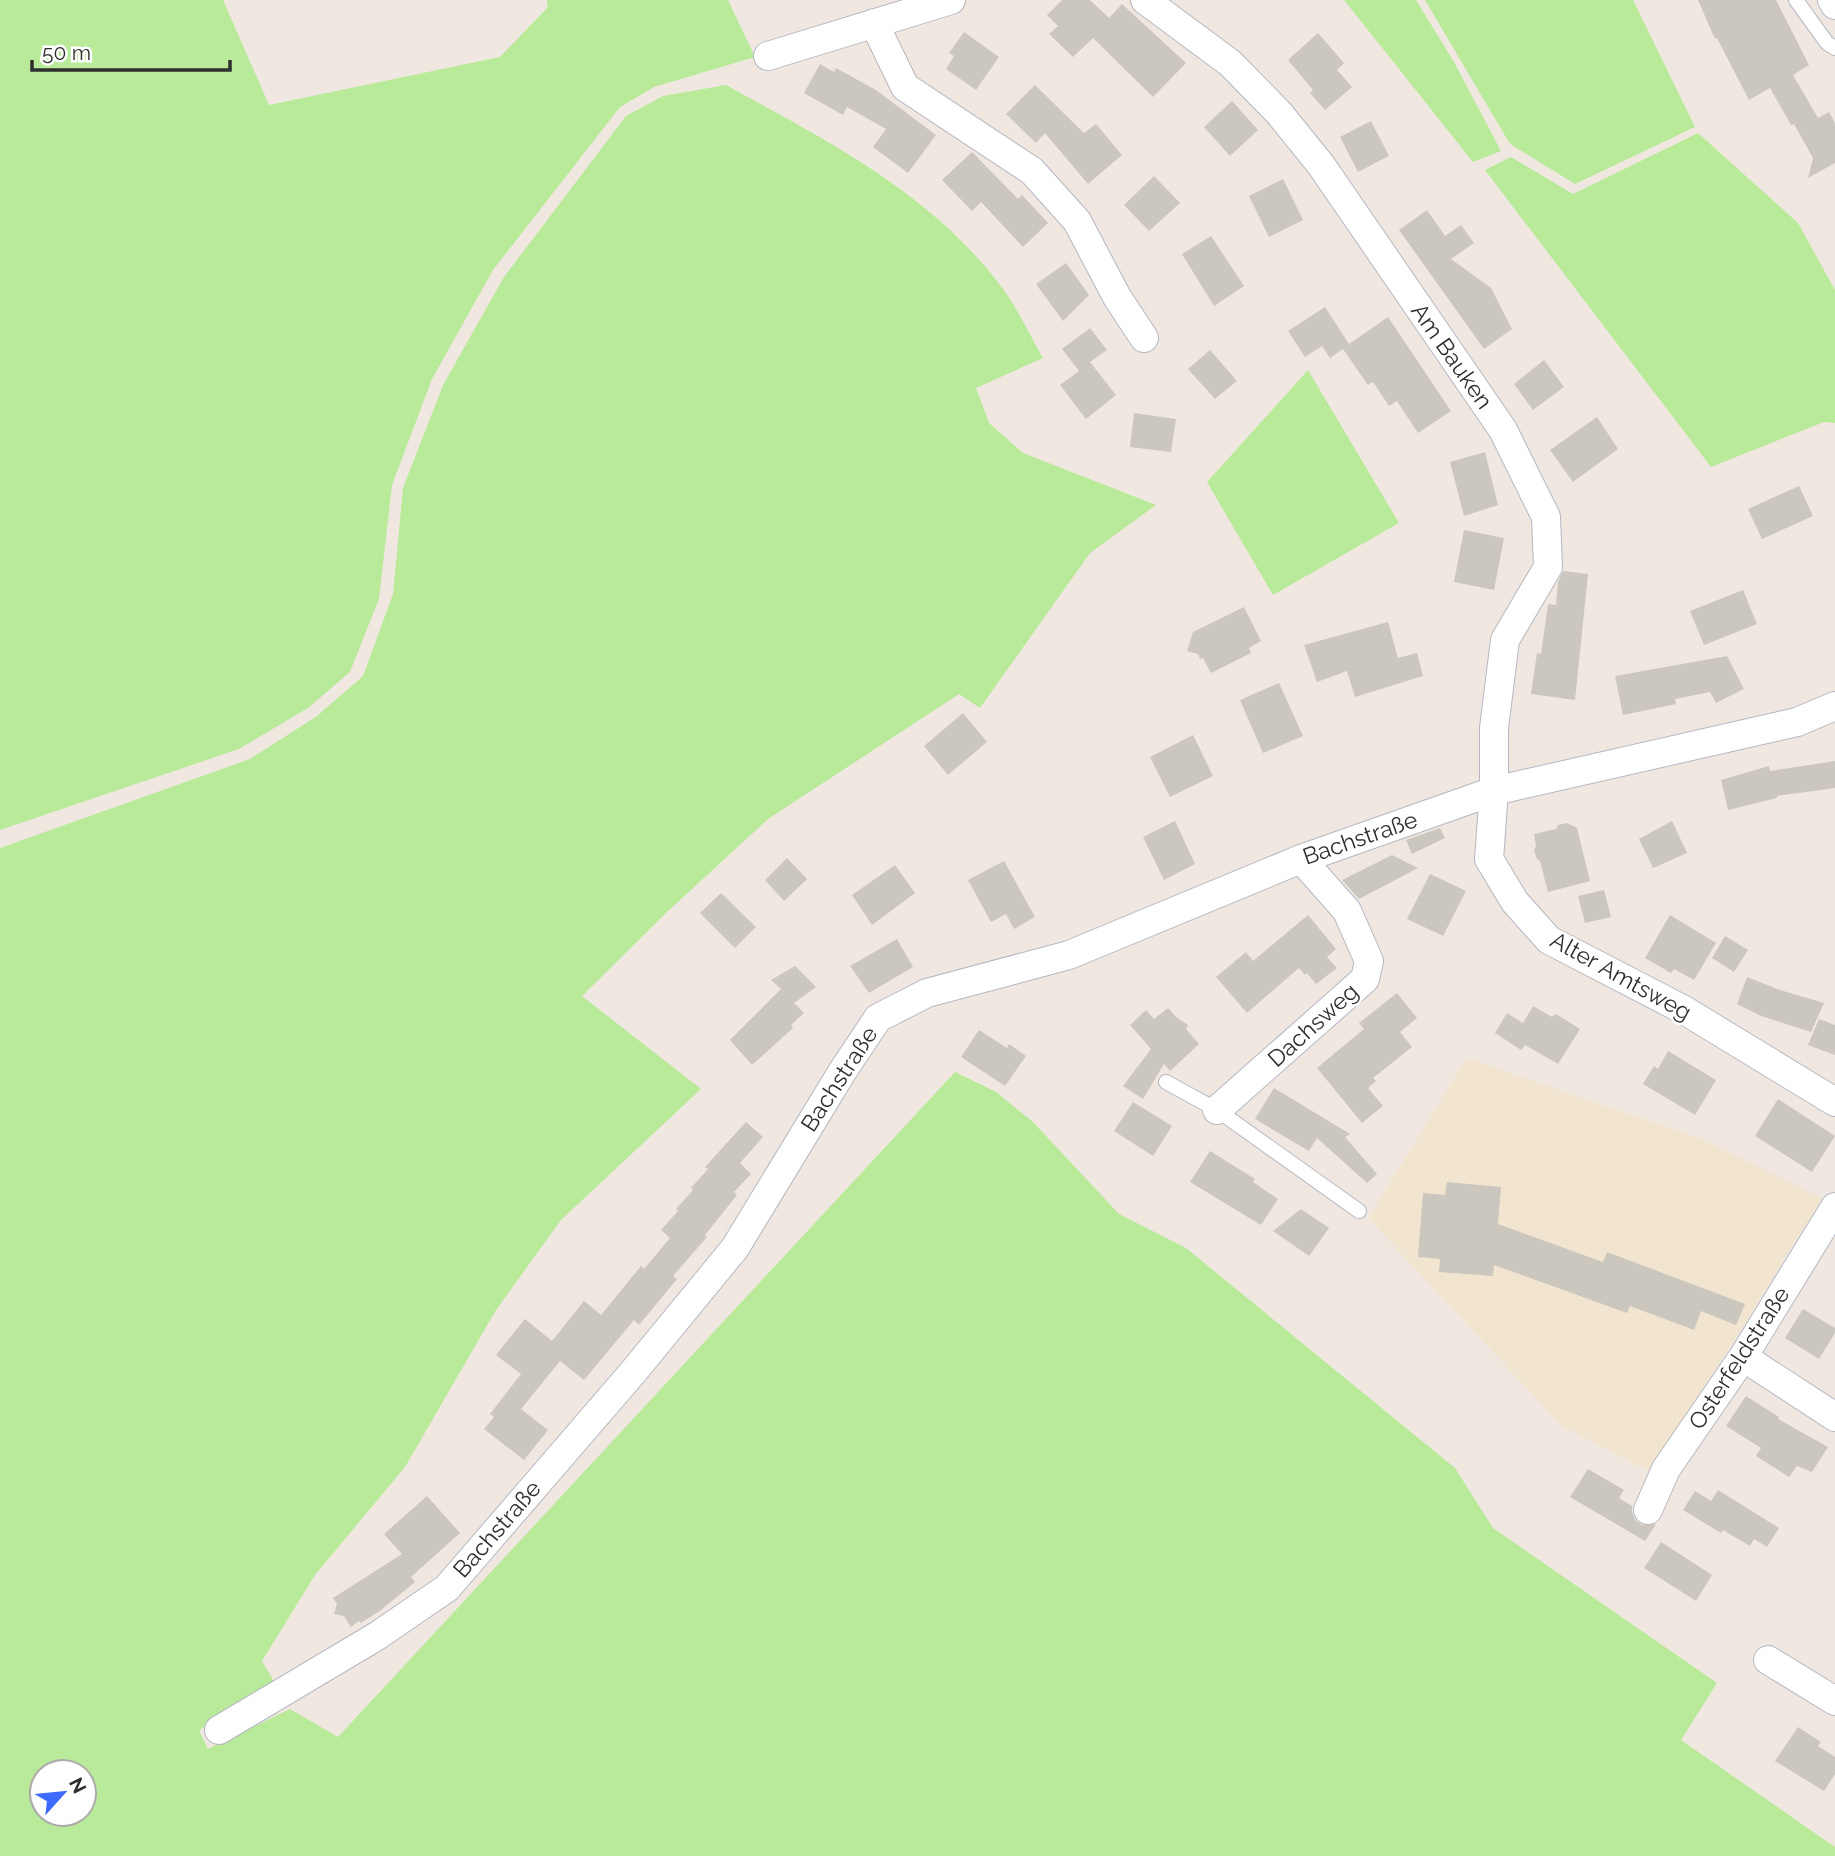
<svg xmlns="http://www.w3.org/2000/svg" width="1835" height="1856" font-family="Raleway,sans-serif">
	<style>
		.education { fill: #f2e5cf }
		.green { fill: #b8ea99; fill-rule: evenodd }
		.building { fill: #cbc6be }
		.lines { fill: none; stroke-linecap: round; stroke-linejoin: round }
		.lane-casing { stroke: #b4b7c2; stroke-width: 16 }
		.street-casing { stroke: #b4b7c2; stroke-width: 30 }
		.lane { stroke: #fff; stroke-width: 14 }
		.street { stroke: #fff; stroke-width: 28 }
		.labels { text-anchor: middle; stroke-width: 5; stroke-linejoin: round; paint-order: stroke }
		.street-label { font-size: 23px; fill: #2e2e2e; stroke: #fff }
	</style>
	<rect width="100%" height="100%" fill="#f0e8e0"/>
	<!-- education -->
	<path class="education" d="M1467,1058L1701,1139L1822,1198L1652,1473L1562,1426L1368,1218Z"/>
	<!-- green -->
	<path class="green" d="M0,0H223L269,105L500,57L548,7L547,0H728L755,57L654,87L620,107L493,270L432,379L392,485L379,599L350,672L308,708L239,749L0,830Z
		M1344,0H1416L1454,62L1501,151L1473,162Z
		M1425,0H1633L1695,127L1575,184L1510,144Z
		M726,85C824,139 930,192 1000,285C1017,307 1029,334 1043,358L976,388L989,423L1023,453L1156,505L1090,553L980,708L959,694L768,819L667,912L582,996L701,1089L561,1220L496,1310L405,1467L315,1575L262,1661L276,1685L199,1730L208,1749L290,1709L338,1737L955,1072L996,1092L1033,1122L1119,1214L1186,1248L1455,1468L1493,1528L1717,1683L1681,1740L1835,1847V1856H0V848L250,759L317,716L363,676L393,594L403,488L443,385L504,277L626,116L663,96ZM42,1772H84V1814H42Z
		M1698,133L1798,223L1835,290V423L1824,422L1711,467L1485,170L1511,157L1573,194Z
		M1308,370L1399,523L1273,595L1207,482Z"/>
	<!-- building -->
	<path class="building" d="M1062,0H1090L1109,18L1122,4L1186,63L1153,97L1093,38L1073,57L1049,34L1058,26L1047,15Z
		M1698,0H1776L1809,65L1793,75L1818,118L1829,112L1835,123V163L1808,178L1813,158L1794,124L1791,125L1770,88L1749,100L1717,38L1715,39Z
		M964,32L999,57L976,90L946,69L954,56L949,53Z
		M1318,33L1344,63L1337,70L1352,87L1325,110L1310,93L1313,90L1288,60Z
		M820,64L834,72L836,68L876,90L936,135L908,173L873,147L886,129L847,107L843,115L804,93Z
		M1035,85L1084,133L1096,124L1122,155L1088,184L1045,133L1036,143L1006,114Z
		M1232,101L1258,130L1230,156L1204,127Z
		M1371,121L1389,156L1358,172L1340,137Z
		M972,152L1018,199L1022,195L1048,223L1023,247L981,202L972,211L942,180Z
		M1154,176L1180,203L1149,231L1124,205Z
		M1283,179L1303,220L1269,237L1249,196Z
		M1427,210L1445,236L1461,225L1474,243L1451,259L1491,288L1512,329L1484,349L1399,230Z
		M1211,236L1244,286L1214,306L1182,254Z
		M1066,263L1089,295L1063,321L1036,284Z
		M1325,307L1349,344L1388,317L1451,411L1418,433L1397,401L1389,406L1373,382L1368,385L1343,349L1330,358L1322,346L1305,357L1288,331Z
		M1090,328L1107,350L1090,362L1116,395L1086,419L1060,385L1079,371L1062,349Z
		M1210,350L1237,381L1215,399L1188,369Z
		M1544,360L1564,387L1533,410L1514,384Z
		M1134,413L1176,419L1171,452L1130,447Z
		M1597,417L1618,449L1573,482L1550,450Z
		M1485,452L1498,505L1464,516L1450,462Z
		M1799,486L1813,516L1762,539L1748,509Z
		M1464,530L1504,538L1494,590L1454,582Z
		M1563,571L1588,574L1575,700L1531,694L1537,653L1541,654L1548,604L1556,605L1558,582Z
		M1743,590L1757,624L1704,645L1690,611Z
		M1244,607L1261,641L1249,648L1251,653L1211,673L1203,658L1200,659L1198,654L1187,651L1193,632Z
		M1388,622L1398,658L1417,653L1423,676L1355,697L1347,671L1317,682L1304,645Z
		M1727,656L1744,689L1716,703L1710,692L1675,699L1676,704L1623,715L1615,676Z
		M1279,683L1303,736L1263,753L1240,700Z
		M963,713L987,742L948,775L924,746Z
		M1193,735L1213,776L1170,797L1150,757Z
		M1835,761V788L1777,796V798L1728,810L1721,780L1769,766L1770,771Z
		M1175,821L1195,864L1164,880L1143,837Z
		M1672,821L1687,853L1653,868L1639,839Z
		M1567,823L1577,828L1590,881L1548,892L1540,861L1537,859L1534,850L1536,846L1534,834L1556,829L1558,825Z
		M1440,828L1445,838L1412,854L1406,840Z
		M1392,855L1418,868L1359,899L1342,880Z
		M787,858L807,879L784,901L765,880Z
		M1004,861L1035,917L1014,929L1006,914L991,922L968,880Z
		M895,865L915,893L872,925L852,895Z
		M1430,874L1466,891L1443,936L1407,919Z
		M1604,890L1611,917L1585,923L1578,896Z
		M721,893L756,927L735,948L700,913Z
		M1308,915L1336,949L1327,957L1337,968L1316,984L1307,973L1305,975L1299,968L1247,1013L1216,977L1246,952L1253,961Z
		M1670,915L1716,943L1694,980L1674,969L1671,973L1645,958Z
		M1725,936L1748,950L1734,972L1712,958Z
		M897,939L913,967L869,993L850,966Z
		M795,966L816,987L794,1003L804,1013L791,1025L793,1028L752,1065L730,1040L781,989L771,980Z
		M1747,977L1780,990L1824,1003L1811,1032L1761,1016L1737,1004Z
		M1397,993L1417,1018L1400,1032L1412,1047L1373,1078L1376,1081L1368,1088L1383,1106L1362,1123L1317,1068L1364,1029L1359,1023Z
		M1533,1006L1552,1017L1556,1014L1580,1029L1558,1064L1525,1045L1521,1050L1495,1033L1507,1013L1523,1023Z
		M1168,1008L1176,1017L1188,1025L1186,1029L1199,1044L1170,1071L1164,1064L1143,1099L1123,1086L1151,1049L1130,1025L1146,1010L1154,1019Z
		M1819,1019L1835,1025V1055L1808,1045Z
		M979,1030L1007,1048L1009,1044L1026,1056L1005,1086L961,1057Z
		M1668,1051L1716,1080L1695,1115L1643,1084L1654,1066L1658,1069Z
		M1274,1088L1350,1134L1345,1137L1377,1174L1367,1183L1317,1138L1309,1151L1255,1119Z
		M1778,1099L1835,1136L1812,1172L1755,1136Z
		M1133,1102L1172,1126L1153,1156L1114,1131Z
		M746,1122L763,1137L740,1163L751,1174L734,1192L737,1195L705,1235L707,1237L673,1276L677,1279L639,1325L634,1320L584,1380L560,1361L521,1409L548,1430L524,1460L484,1429L494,1417L490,1414L521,1374L496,1355L525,1319L552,1341L584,1301L601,1315L641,1266L644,1269L670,1238L661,1230L678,1211L676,1209L693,1190L691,1188L708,1169L705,1167Z
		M1210,1151L1255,1179L1253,1182L1278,1199L1261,1225L1190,1182Z
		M1447,1182L1501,1187L1498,1224L1603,1262L1607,1252L1745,1304L1736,1325L1701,1311L1694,1330L1630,1306L1627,1313L1494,1265L1493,1276L1439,1272L1440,1259L1418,1257L1423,1193L1445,1195Z
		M1301,1209L1329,1228L1309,1256L1273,1231Z
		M1803,1309L1835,1328V1333L1819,1359L1785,1338Z
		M1746,1396L1779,1417L1778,1419L1828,1447L1812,1472L1797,1466L1789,1477L1756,1456L1761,1448L1726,1426Z
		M1588,1469L1624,1490L1619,1498L1632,1506V1512L1635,1520L1642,1525L1656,1524L1645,1541L1570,1497Z
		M1718,1490L1779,1528L1767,1547L1754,1539L1750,1546L1723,1530L1721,1533L1683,1510L1695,1491L1711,1501Z
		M427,1496L460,1533L411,1577L415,1582L381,1610L361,1623L359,1621L351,1627L344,1616L334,1614L337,1604L333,1598L402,1554L384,1534Z
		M1661,1542L1712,1575L1696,1601L1644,1568Z
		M1798,1727L1821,1742L1818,1746L1835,1757V1774L1824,1791L1775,1761Z"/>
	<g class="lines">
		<!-- lane casing -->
		<g class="lane-casing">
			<path id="lane" d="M1796,0L1827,43L1835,48
				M1166,1082L1217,1110L1359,1211"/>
		</g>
		<!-- street casing -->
		<g class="street-casing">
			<path id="street" d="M1145,0L1230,63L1279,113L1321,165L1503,430L1546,517L1548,567L1505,640L1494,728V791L1489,859L1515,902L1549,940L1684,1010L1835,1102
				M1832,0L1835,5
				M874,23L905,87L1032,171L1077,221L1117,297L1144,338
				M768,56L951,0
				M1217,1110L1365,979L1369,961L1347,911L1301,859
				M1743,1357L1835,1417
				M1648,1510L1666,1469L1743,1357L1835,1207
				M1768,1660L1835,1701
				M219,1730L377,1636L447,1588L634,1371L735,1248L842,1072L878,1018L927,993L1069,955L1301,859L1494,791L1797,722L1835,706"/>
		</g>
		<!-- lane -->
		<use href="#lane" class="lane"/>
		<!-- street -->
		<use href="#street" class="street"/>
	</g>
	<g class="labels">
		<!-- street labels -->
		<g class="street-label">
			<text transform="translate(1452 356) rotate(55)" y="8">Am Bauken</text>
			<text transform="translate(1360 838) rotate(-19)" y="8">Bachstraße</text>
			<text transform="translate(1621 976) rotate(29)" y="8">Alter Amtsweg</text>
			<text transform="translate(1313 1025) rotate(-42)" y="8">Dachsweg</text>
			<text transform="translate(839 1079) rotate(-57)" y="8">Bachstraße</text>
			<text transform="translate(1739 1358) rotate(-57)" y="8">Osterfeldstraße</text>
			<text transform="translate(497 1529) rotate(-49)" y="8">Bachstraße</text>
		</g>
	</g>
	<!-- north arrow -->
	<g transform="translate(63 1793) rotate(63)"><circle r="33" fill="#ffffff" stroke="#ababab" stroke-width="2"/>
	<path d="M0-5L12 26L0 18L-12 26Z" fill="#3e6aff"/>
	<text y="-10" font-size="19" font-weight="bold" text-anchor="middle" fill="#2e2e2e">N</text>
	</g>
	<!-- scale -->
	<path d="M32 60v10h198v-10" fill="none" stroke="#2e2e2e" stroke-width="3.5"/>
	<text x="42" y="60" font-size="21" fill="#2e2e2e" stroke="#ffffff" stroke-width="5" paint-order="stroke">50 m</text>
</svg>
